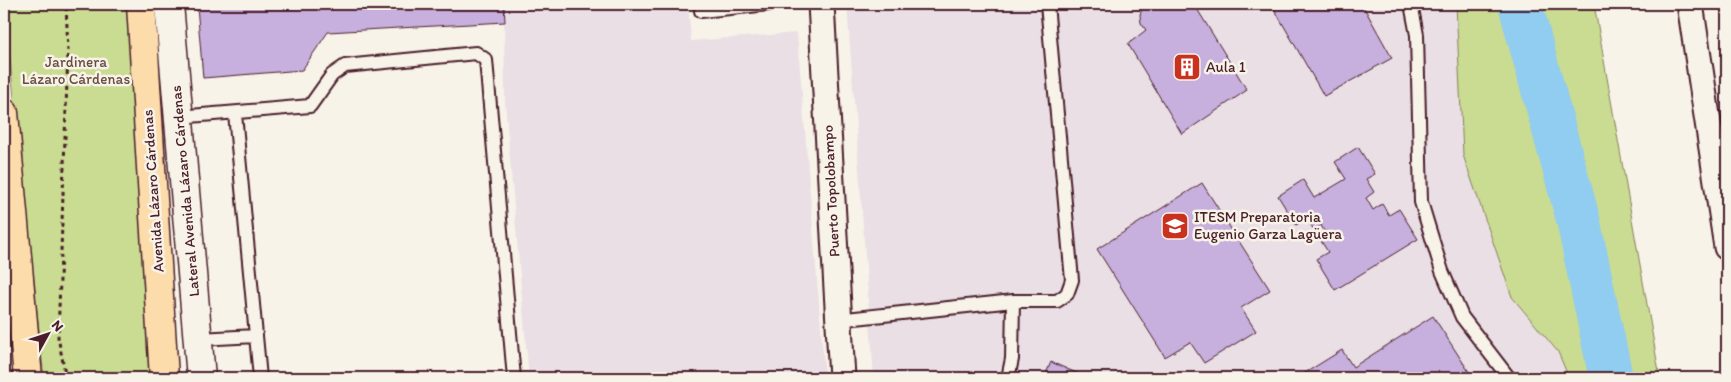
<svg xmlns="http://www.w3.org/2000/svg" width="1731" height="382" font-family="Itim,sans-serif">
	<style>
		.built { fill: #e9dfe5 }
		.green { fill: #c9dc91; stroke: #8a7e5e }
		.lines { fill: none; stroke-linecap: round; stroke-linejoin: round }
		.river { stroke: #91ccf1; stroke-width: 44 }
		.building { fill: #c7afde; stroke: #4a1f2b }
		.lane-casing { stroke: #4a1f2b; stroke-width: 16 }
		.street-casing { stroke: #4a1f2b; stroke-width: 29 }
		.secondary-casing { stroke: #4a1f2b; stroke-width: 31 }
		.highway-casing { stroke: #4a1f2b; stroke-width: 31 }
		.path { stroke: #4a1f2b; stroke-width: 3; stroke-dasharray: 4 4; stroke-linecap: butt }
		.lane { stroke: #f7f3e8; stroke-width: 12 }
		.street { stroke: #f7f3e8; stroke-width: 25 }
		.secondary { stroke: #f7f3e8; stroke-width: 28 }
		.highway { stroke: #fddcac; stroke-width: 28 }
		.labels { text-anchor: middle; stroke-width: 5; stroke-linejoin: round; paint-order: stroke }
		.park-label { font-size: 15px; fill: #6a4e44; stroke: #f7f3e8 }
		.poi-label { font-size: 15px; fill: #4a1f2b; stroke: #f7f3e8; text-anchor: start }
		.street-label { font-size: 15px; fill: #4a1f2b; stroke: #f7f3e8 }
	</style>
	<rect width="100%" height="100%" fill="#f7f3e8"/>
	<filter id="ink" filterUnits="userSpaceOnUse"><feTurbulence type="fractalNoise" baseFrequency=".02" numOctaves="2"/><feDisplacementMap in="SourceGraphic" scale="10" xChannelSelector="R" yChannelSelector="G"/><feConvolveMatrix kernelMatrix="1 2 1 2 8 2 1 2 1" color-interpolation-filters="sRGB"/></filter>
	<g filter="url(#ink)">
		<!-- built -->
		<path class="built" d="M504,4H688L691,41L797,33L825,378H529L505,102Z
			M847,4H1456L1463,155L1512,297L1558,352L1569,378H874Z"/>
		<!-- green -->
		<path class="green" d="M4,4H139L157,378H44Z
			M1456,4H1594L1660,378H1569L1558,352L1512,297L1463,155Z"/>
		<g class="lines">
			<!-- river -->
			<path class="river" d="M1520,4L1578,219L1611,378"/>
		</g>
		<!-- building -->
		<path class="building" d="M203,4H504L505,22L328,32L302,70L203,78L197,6Z
			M1143,4H1175L1178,7L1194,4L1247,90L1182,134L1128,44L1146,30L1141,23L1140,15Z
			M1278,4H1362L1392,58L1324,96L1273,7Z
			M1358,147L1375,174L1366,179L1374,192L1366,198L1373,210L1382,204L1389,215L1399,209L1418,239L1335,290L1316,259L1328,252L1321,241L1327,237L1321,225L1314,230L1307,219L1296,225L1278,196L1303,180L1314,198L1346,179L1335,162Z
			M1202,183L1270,290L1241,308L1256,331L1204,363L1190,342L1165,357L1097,249Z
			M1433,316L1473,378H1297L1342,350L1353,367Z
			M1051,362L1088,378H1044Z"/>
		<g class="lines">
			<!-- lane casing -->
			<g class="lane-casing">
				<path id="lane" d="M1411,4L1417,35L1421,202L1442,271L1462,317L1509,378
					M701,11L769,4
					M235,114L260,378
					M178,117L310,106L332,75L345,66L476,53L486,60L514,378
					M837,320L1013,301H1057L1067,294L1072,280L1047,4
					M199,339L256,336
					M1008,378L1012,359L1013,301"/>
			</g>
			<!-- street casing -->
			<g class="street-casing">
				<path id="street" d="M821,4L842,378
					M1690,4L1727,247"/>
			</g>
			<!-- secondary casing -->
			<g class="secondary-casing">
				<path id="secondary" d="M169,4L201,378"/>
			</g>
			<!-- highway casing -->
			<g class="highway-casing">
				<path id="highway" d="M141,4L164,378
					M4,113L28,378"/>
			</g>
			<!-- path -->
			<path class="path" d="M66,378L58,337L68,51L66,4"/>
			<!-- lane -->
			<use href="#lane" class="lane"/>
			<!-- street -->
			<use href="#street" class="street"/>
			<!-- secondary -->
			<use href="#secondary" class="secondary"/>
			<!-- highway -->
			<use href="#highway" class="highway"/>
		</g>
	</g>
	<!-- icons -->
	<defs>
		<g id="building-square" transform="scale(1.4375)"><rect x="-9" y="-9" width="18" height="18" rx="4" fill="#c8321e" stroke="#f7f3e8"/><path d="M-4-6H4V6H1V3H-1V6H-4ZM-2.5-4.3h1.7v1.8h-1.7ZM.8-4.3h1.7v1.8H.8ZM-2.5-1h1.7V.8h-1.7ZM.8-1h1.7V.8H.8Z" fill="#fff"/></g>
		<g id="university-square" transform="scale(1.4375)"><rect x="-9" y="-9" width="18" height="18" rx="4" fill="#c8321e" stroke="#f7f3e8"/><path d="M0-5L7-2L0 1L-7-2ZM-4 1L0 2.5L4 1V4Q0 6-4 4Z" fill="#fff"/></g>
	</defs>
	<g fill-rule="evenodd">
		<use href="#building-square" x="1187" y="67"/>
		<use href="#university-square" x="1175" y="226"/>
	</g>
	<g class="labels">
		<!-- park labels -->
		<g class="park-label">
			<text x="76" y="67">Jardinera<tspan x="76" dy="17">Lázaro Cárdenas</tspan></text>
		</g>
		<!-- poi labels -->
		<g class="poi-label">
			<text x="1206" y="72">Aula 1</text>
			<text x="1194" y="222">ITESM Preparatoria<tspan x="1194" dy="17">Eugenio Garza Lagüera</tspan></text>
		</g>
		<!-- street labels -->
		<g class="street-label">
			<text transform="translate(153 191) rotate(-94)" y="5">Avenida Lázaro Cárdenas</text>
			<text transform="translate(185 191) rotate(-95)" y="5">Lateral Avenida Lázaro Cárdenas</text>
			<text transform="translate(831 191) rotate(-93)" y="5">Puerto Topolobampo</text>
		</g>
	</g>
	<!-- margin -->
	<rect width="1731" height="382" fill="none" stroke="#f7f3e8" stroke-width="20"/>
	<rect x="10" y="10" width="1711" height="362" fill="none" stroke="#4a1f2b" stroke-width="2" filter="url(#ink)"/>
	<!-- north arrow -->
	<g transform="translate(48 334) rotate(50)" stroke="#f7f3e8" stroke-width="4" paint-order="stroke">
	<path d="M0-4L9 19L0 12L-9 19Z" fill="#4a1f2b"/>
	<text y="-8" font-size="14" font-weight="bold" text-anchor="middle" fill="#4a1f2b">N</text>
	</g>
</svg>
